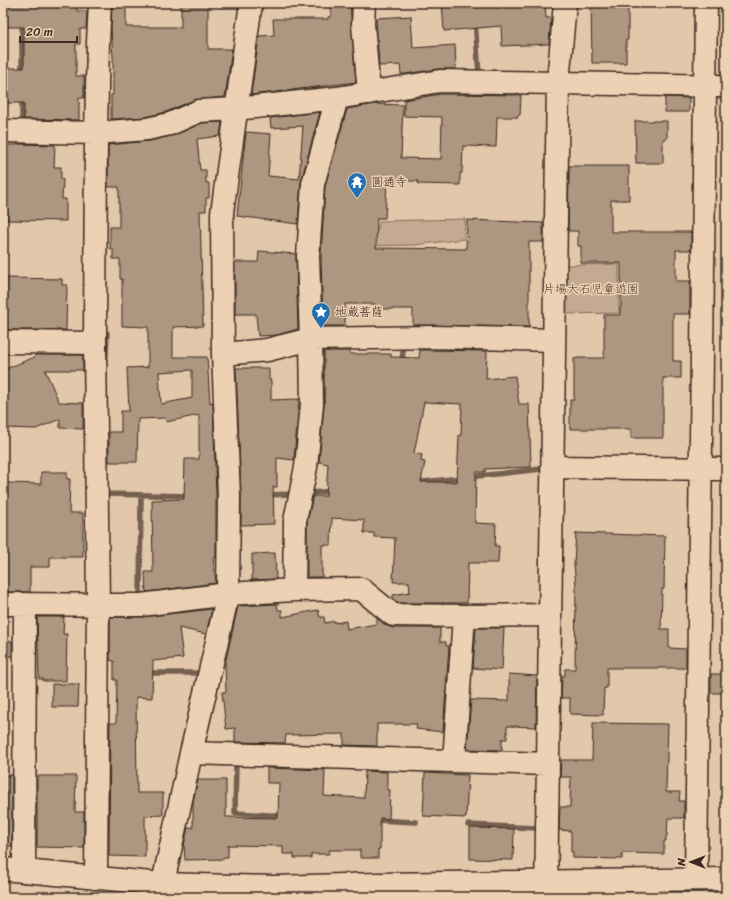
<svg xmlns="http://www.w3.org/2000/svg" width="729" height="900" font-family="Sriracha,'Klee One',sans-serif">
	<style>
		.green { fill: #c3aa91; stroke: #7f6a58 }
		.lines { fill: none; stroke-linecap: round; stroke-linejoin: round }
		.stream { stroke: #75604f; stroke-width: 5.5 }
		.building { fill: #ae9780; stroke: #3b2a1e; fill-rule: evenodd }
		.street-casing { stroke: #3b2a1e; stroke-width: 25 }
		.secondary-casing { stroke: #3b2a1e; stroke-width: 25 }
		.street { stroke: #edd1b4; stroke-width: 22 }
		.secondary { stroke: #edd1b4; stroke-width: 22 }
		.labels { text-anchor: middle; stroke-width: 3; stroke-linejoin: round; paint-order: stroke }
		.poi-label { font-size: 12px; fill: #3b2a1e; stroke: #edd1b4; text-anchor: start }
		.park-label { font-size: 12px; fill: #4f3d2f; stroke: #edd1b4 }
	</style>
	<rect width="100%" height="100%" fill="#e2c7ab"/>
	<filter id="ink" filterUnits="userSpaceOnUse"><feTurbulence type="fractalNoise" baseFrequency=".025" numOctaves="2"/><feDisplacementMap in="SourceGraphic" scale="8" xChannelSelector="R" yChannelSelector="G"/><feConvolveMatrix kernelMatrix="1 2 1 2 8 2 1 2 1" color-interpolation-filters="sRGB"/></filter>
	<g filter="url(#ink)">
		<!-- green -->
		<path class="green" d="M320,179H328L327,228L377,231L380,221L465,219L464,239L415,245L329,246L316,244Z
			M619,264V313L564,314V265Z"/>
		<g class="lines">
			<!-- stream -->
			<path class="stream" d="M475,21L479,74
				M22,74V20
				M22,120V96
				M106,356L107,333
				M401,364L404,347
				M414,483L542,469
				M106,489V494L191,496
				M310,493L333,491
				M266,495L293,494
				M140,597L141,495
				M146,673H200
				M236,762L235,813L286,816
				M374,820L416,822
				M468,825L537,828"/>
		</g>
		<!-- building -->
		<path class="building" d="M3,3H77V11H87L86,29H80V44H76V76H84V98H79V120L24,119V103H3V68H24V27H3Z
			M112,3H126V27H181V3H208V49H232L225,97L194,100L166,112L145,117L111,119V95H113V57L111,29Z
			M331,3H350L356,82L251,95L259,36L274,35L273,19H328V17L331,16Z
			M442,3H545L546,18H551L549,44L502,46L501,26L444,31Z
			M591,3H628V40H626V63H592Z
			M411,16L413,48L455,45L456,69H438L405,74H401L400,65L379,66L376,18Z
			M441,94L521,95L520,115H518V117H497L496,147L463,146L462,173H460V185L418,184V181H387L385,218H377L376,248L466,249L467,220L543,223V242H529V327L413,325V309H375V304H345V326H323L321,256L325,186L347,109L375,104L403,105L401,158L441,159L442,117L404,116V100Z
			M665,97L689,98V112H665Z
			M320,112L301,181L298,224L237,216L246,132L271,134L268,176L299,179L303,126L271,128L270,118Z
			M635,121H667V139H663V163H636Z
			M222,122L220,136L197,139L200,170H206V183H209V198H206V211H200L203,326L173,327V357H207L210,403L213,402L216,496V558H213L216,583L146,592L145,572H153L152,500L184,499L185,459H199V415L166,422L165,418L138,419L137,462H109V432H121V411H129L127,368L148,367V327L122,326V279H120V259H113V249H110V227H119V187H108V145L150,141L175,135L202,123ZM192,370V398L161,404L159,372Z
			M17,144L55,145L54,167H61V179H63L62,199H66V221L7,220V198H3V145H17Z
			M569,166H629V200H611V232H691V250H676V281H690V314H673V361H681V378H663V438H631V429H570V400H574V359L578,358H604V315H620V307H621V263H581V246H578V231H568Z
			M259,251L296,254L298,329L277,335L258,336L256,314H235V262H258Z
			M6,278L62,279V285H67L66,330H5Z
			M420,350L487,351L486,379L515,376L519,404H529L531,467L485,469V472H476L475,523L496,524L495,546H499L498,563H468L467,603H398L393,599V595L410,592L409,582H393L395,538L374,537V533H364V520L332,518L331,545H322V577H307V522L313,496H326L328,464L319,462L324,405V351H350V354H391V357L419,358ZM424,402L462,404L461,435H459L457,482H421L425,462L421,461L422,455L414,453Z
			M35,355H83V370H45L59,402L83,403V429L60,428V419L36,429L3,428V370L35,357Z
			M236,368H269V380H271V400L299,399L294,460L277,458V487H273L274,524L241,525V495Z
			M41,472H67V479H70L69,513H83V557H50V567H30V592H3V533H5L6,483L41,484Z
			M576,533L665,536L664,589H662L661,629H669V648L686,649V668H607V688H604L603,715L570,714V698H561L562,676H565V669H575L576,587L574,563Z
			M275,553L276,579L252,580V554Z
			M277,604L278,610H282V617L318,610L320,617H324L325,623L335,621V623L346,621L347,629L377,624V618L385,625L393,628H440V642H446V646H449L443,732L416,729L417,724H377V746L344,745V734L286,735L285,743L235,742V728L226,729L222,692H226L225,664L238,606Z
			M212,609L206,634L179,628L183,658L153,661L152,698L136,697L137,793H163V815L145,816V857L109,856L110,723H116L117,680H114V661L110,660V617H142Z
			M37,617H64L63,634H67L66,681H43V679H39Z
			M476,628H504L502,670L473,668Z
			M4,641H12V656H3Z
			M509,674L537,676L536,727L507,726V739H502V750L467,749L471,700L509,701Z
			M711,674H726V693H711Z
			M52,684H79L78,707H52Z
			M593,723L668,724L666,792H680L679,801H684V818H668L667,836H666V841H664V854L622,853V859L573,858V852H571V831L559,830L560,807H570L571,777H560L561,760H592Z
			M267,768L325,770L324,796L364,798L365,771L387,772V790H390L389,819L380,818V849H378V858H360V850H329V854H311V858H294V854H283V846L228,845V857H224V859L185,860L184,846L188,827L193,828V801L198,780H226V817L278,818L279,783H267Z
			M425,773L468,775L466,818L423,816Z
			M3,775H12V846H3Z
			M37,776H76L75,812H84V848L37,847Z
			M470,828L514,829L513,860L470,859Z"/>
		<g class="lines">
			<!-- street casing -->
			<g class="street-casing">
				<path id="street" d="M364,3L363,24L369,93
					M3,131L96,133L147,129L170,124L199,111L236,109L337,98L440,81L726,86
					M3,342L95,343
					M223,354L267,350L311,339L433,337L554,340
					M552,467L726,469
					M294,590L295,521L306,467L312,404L311,339L308,256L313,184L337,98
					M3,604L141,605L228,594L294,590L361,589L393,615L464,616L550,615
					M191,753L548,764
					M454,761L464,616
					M24,871L25,604
					M96,878L98,605L95,343L96,133L98,42L100,3
					M696,879L706,3
					M160,897L191,753L228,594L229,496L223,354L222,213L251,3
					M546,897L558,83L565,3"/>
			</g>
			<!-- secondary casing -->
			<g class="secondary-casing">
				<path id="secondary" d="M3,869L162,884L273,887L379,884L726,879"/>
			</g>
			<!-- street -->
			<use href="#street" class="street"/>
			<!-- secondary -->
			<use href="#secondary" class="secondary"/>
		</g>
	</g>
	<!-- icons -->
	<defs>
		<g id="temple-pin" transform="scale(1)"><path d="M0 17L-7.5 6A9.5 9.5 0 1 1 7.5 6Z" fill="#1f6fb2" stroke="#edd1b4"/><path d="M0-6L5-2H3V0L6.5 2.5H4V6H1.5V3h-3V6H-4V2.5H-6.5L-3 0V-2H-5Z" fill="#fff"/></g>
		<g id="sight-pin" transform="scale(1)"><path d="M0 17L-7.5 6A9.5 9.5 0 1 1 7.5 6Z" fill="#1f6fb2" stroke="#edd1b4"/><path d="M0-6L1.8-2.2L6-1.7L2.9 1.2L3.7 5.4L0 3.3L-3.7 5.4L-2.9 1.2L-6-1.7L-1.8-2.2Z" fill="#fff"/></g>
	</defs>
	<g fill-rule="evenodd">
		<use href="#temple-pin" x="357" y="182"/>
		<use href="#sight-pin" x="321" y="312"/>
	</g>
	<g class="labels">
		<!-- poi labels -->
		<g class="poi-label">
			<text x="371" y="186">圓通寺</text>
			<text x="335" y="316">地蔵菩薩</text>
		</g>
		<!-- park labels -->
		<g class="park-label">
			<text x="591" y="293">片場大石児童遊園</text>
		</g>
	</g>
	<!-- margin -->
	<rect width="729" height="900" fill="none" stroke="#edd1b4" stroke-width="16"/>
	<rect x="8" y="8" width="713" height="884" fill="none" stroke="#3b2a1e" stroke-width="1.5" filter="url(#ink)"/>
	<!-- north arrow -->
	<g transform="translate(691 862) rotate(270)" stroke="#edd1b4" stroke-width="3" paint-order="stroke">
	<path d="M0-3L7 15L0 10L-7 15Z" fill="#3b2a1e"/>
	<text y="-6" font-size="11" font-weight="bold" text-anchor="middle" fill="#3b2a1e">N</text>
	</g>
	<!-- scale -->
	<path d="M20 36v6h57v-6" fill="none" stroke="#3b2a1e" stroke-width="2"/>
	<text x="26" y="36" font-size="12" fill="#3b2a1e" stroke="#edd1b4" stroke-width="3" paint-order="stroke">20 m</text>
</svg>
